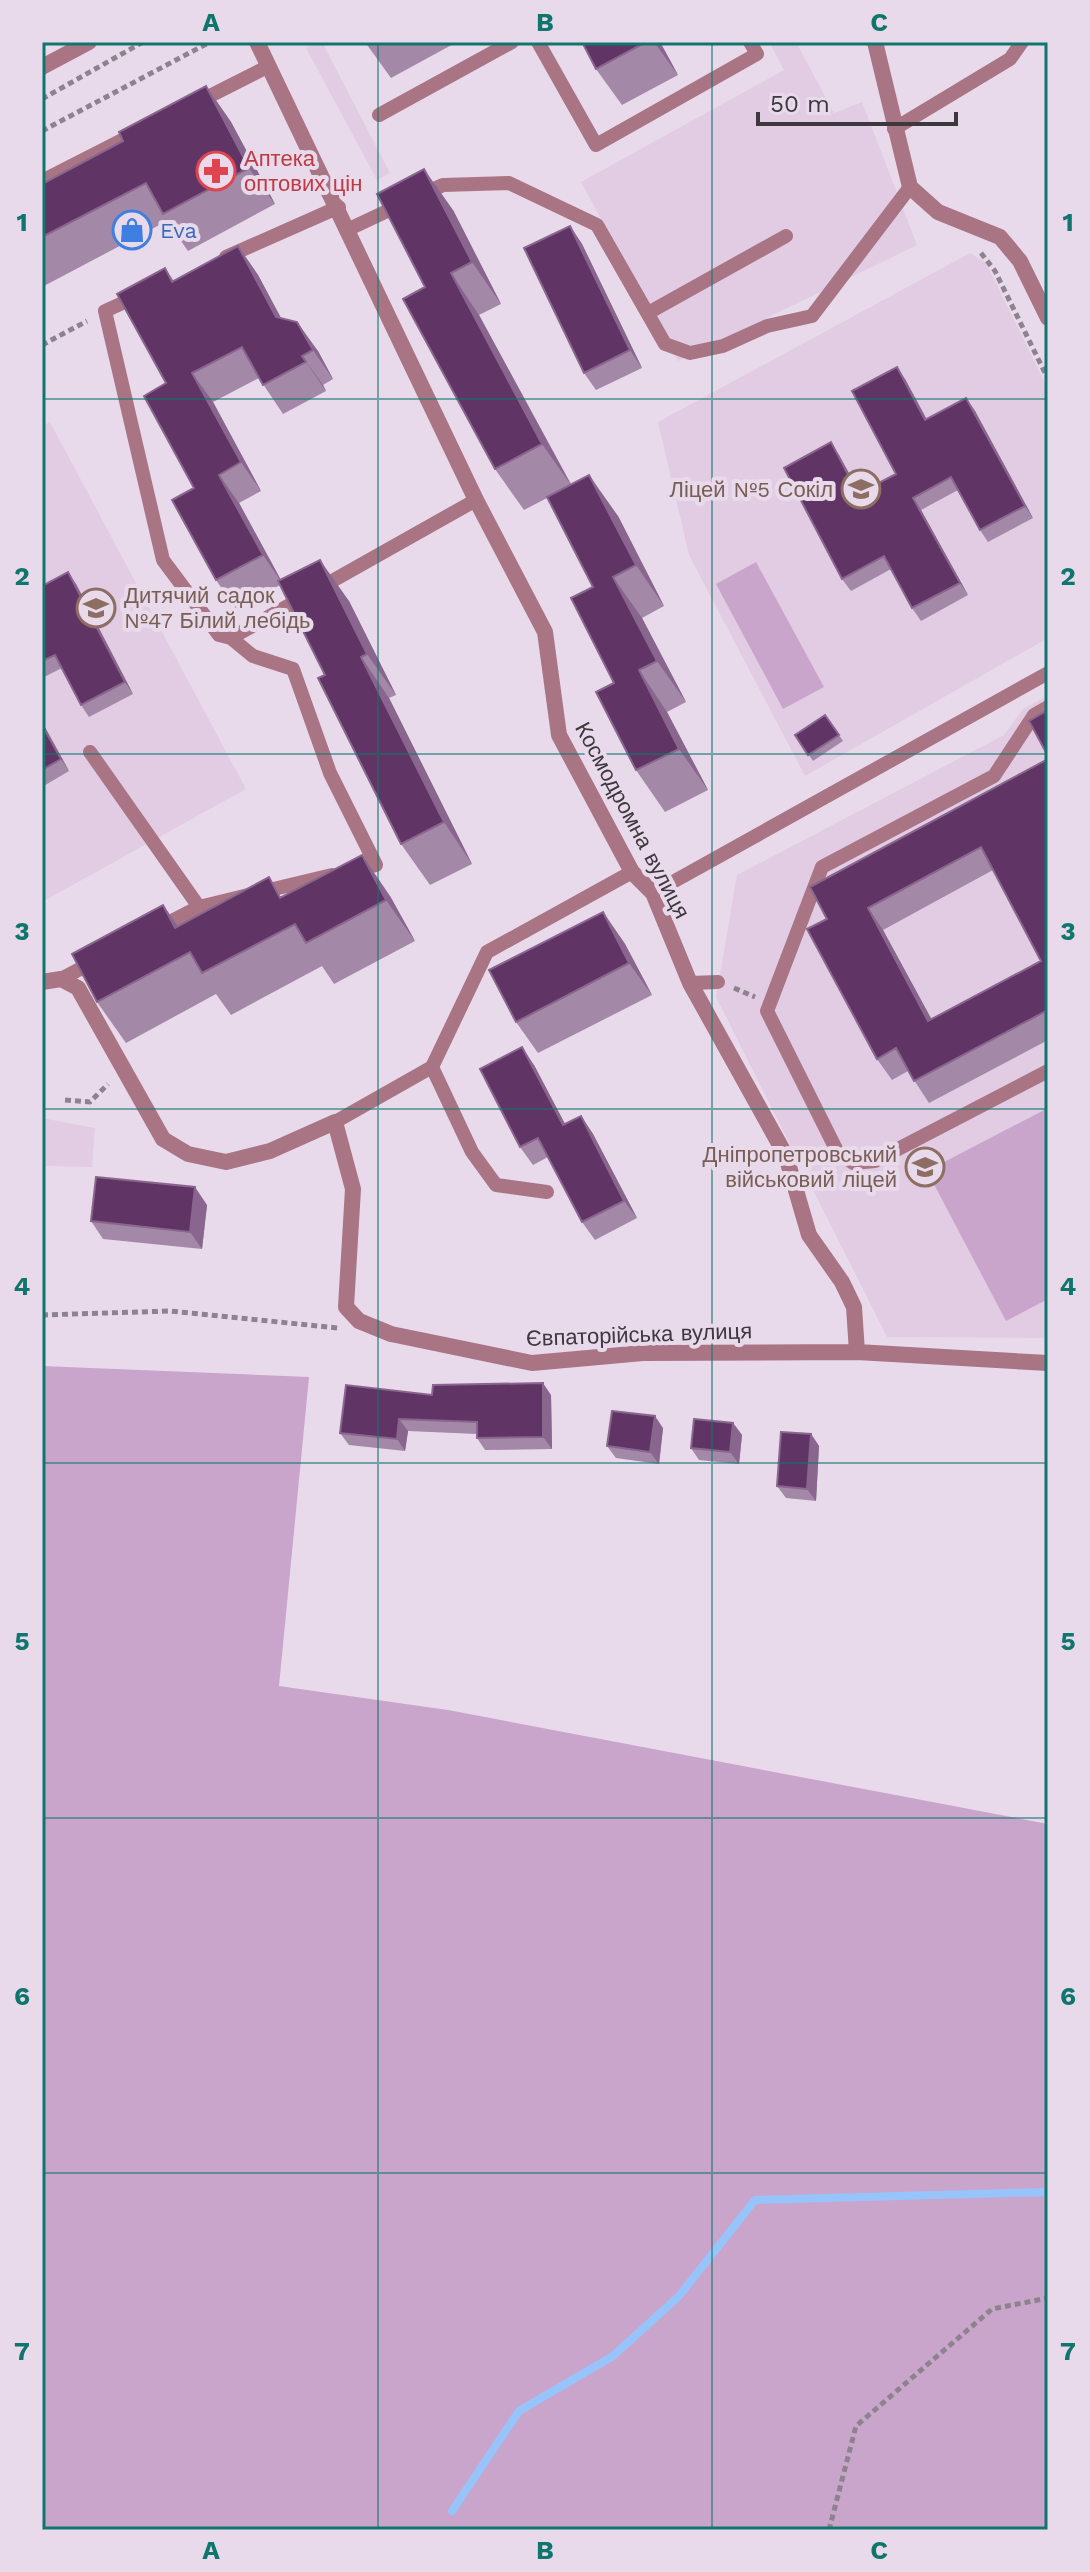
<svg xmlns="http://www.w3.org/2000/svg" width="1090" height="2572" font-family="'Work Sans',sans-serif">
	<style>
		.built { fill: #e1cce3 }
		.green { fill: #c9a5cc }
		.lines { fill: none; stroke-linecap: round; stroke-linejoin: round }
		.stream { stroke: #97c5fb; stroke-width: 8 }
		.path { stroke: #8d838e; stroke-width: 5; stroke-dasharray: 6 4; stroke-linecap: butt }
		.service { stroke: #a97584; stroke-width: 14 }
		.minor { stroke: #a97584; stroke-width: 16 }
		.tertiary { stroke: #a97584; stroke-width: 16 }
		.wall { fill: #a488a8; fill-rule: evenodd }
		.shaded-wall { fill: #89668d }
		.building { fill: #603565; stroke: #89668d; stroke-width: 2; fill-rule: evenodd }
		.grid { fill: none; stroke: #0f766e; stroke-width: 2; stroke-opacity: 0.55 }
		.labels { text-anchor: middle; stroke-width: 8; stroke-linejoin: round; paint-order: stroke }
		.health-label { font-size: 22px; fill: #be3a42; stroke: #e9daeb; text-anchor: start }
		.shop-label { font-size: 22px; fill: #366cbe; stroke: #e9daeb; text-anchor: start }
		.education-label { font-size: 22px; fill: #785e54; stroke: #e9daeb; text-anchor: end }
		.street-label { font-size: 22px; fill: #3d373e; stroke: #e9daeb }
		.neatline { fill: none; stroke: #0f766e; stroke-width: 3 }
		.grid-label { font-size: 26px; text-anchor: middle; font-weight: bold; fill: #0f766e }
	</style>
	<rect width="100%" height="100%" fill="#e9daeb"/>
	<!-- built -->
	<path class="built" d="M318,42H322L390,173L377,180L306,48Z
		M769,42H796L834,113L862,102L917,245L678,361L581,182L784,70Z
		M970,253L986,263L1048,389V638L805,776L689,555L658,422Z
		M50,422L246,789L42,902V426Z
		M1048,695V1338L887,1337L716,997L737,875L1004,735L1023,709Z
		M42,1118L95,1128L92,1167L42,1166Z"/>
	<!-- green -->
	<path class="green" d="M756,562L824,687L783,709L716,584Z
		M1048,1108V1299L1006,1321L927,1171Z
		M42,1366L309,1377L279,1686L448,1710L1048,1824V2530H42Z"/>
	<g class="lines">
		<!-- stream -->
		<path class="stream" d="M452,2511L519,2411L613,2356L679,2296L755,2200L1048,2192"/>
		<!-- path -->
		<path class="path" d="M42,99L143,42
			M42,131L210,42
			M981,253L995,271L1048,379
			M42,345L87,321
			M734,988L755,997
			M65,1100L90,1102L108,1084
			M42,1315L170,1311L338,1328
			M829,2530L856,2426L992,2309L1048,2298"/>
		<!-- service -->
		<path class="service" d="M538,42L596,145L757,54L750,42
			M196,103L269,66
			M379,115L512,42
			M894,129L1010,59L1022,42
			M42,181L138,132
			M423,194L443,185L509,183L597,225L665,344L690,353L723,346L767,326L812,316L910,187
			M349,229L400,205
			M226,257L339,207
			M138,296L105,311L163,560L219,635L231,638L476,500
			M648,313L786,236
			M231,638L253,656L293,669L330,773L376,865L353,871
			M1048,707L1034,715L994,776L822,867L767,1011L837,1151L853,1163L875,1161L1048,1071
			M90,752L199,907
			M653,893L1048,673
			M158,928L199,907L332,875
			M61,979L97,960
			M690,983L718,982
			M432,1067L472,1152L496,1185L547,1192
			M335,1122L432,1067L487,952L632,872"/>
		<!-- minor -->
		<path class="minor" d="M257,42L476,500L545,632L559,735L632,872L653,893L690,983L786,1156L809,1235L842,1282L854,1307L857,1352
			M875,42L910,187L938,212L1000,237L1020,261L1048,318
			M42,982L61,979L78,988L163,1139L188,1154L226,1162L270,1151L335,1122L353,1189L346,1307L359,1321L391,1334L532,1363L643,1353L857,1352L1048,1363"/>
		<!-- tertiary -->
		<path class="tertiary" d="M42,67L89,42"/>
	</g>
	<!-- wall -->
	<path class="wall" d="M365,42H457L391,78Z
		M582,42H660L678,75L622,105L596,69Z
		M206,86L231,122L275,204L188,251L167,221L42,287V184L123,141Z
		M453,210L501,304L479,315L571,484L618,516L664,606L642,618L686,702L667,712L708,790L665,812L636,770L614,683L593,587L547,498L524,510L495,469L425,287Z
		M570,226L582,244L642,368L596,390L584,373Z
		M238,246L258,275L281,318L318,351L333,379L323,385L326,391L283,414L259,378L213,402L261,491L239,503L281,580L349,601L396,695L389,698L472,864L430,885L401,844L325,675L280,585L236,609L216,580L194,488L166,383L165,268L174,281Z
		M905,379L927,420L966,398L975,411L1033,518L988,542L980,530L958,490L921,510L968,595L921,621L912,608L891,569L851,591L842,579L839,455L860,494L896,474Z
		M76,584L133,694L89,717L81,705L62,668L42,678V586Z
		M825,715L843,741L813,761L795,735Z
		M42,722L69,771L42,787Z
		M1048,759V1040L929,1103L908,1071L892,1080L877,1059L827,919ZM993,870L1041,961L931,1019L883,930Z
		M283,896H390L415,941L334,984L322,966L231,1015L216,994L126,1043L97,1002L163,905L178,926Z
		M603,912L625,944L652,995L538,1053L516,1022Z
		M534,1065L565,1124L581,1116L593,1134L637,1218L595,1240L582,1222L548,1157L533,1165L520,1147Z
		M207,1205L202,1249L103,1239L91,1221Z
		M432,1395H551L552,1449L485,1450L477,1438V1434L408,1431L405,1451L349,1445L340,1433Z
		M733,1423L742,1435L739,1464L699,1460L691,1448Z
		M663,1428L659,1464L616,1458L607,1446Z
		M811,1434L819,1446L816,1501L786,1498L777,1486Z"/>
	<!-- shaded-wall -->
	<path class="shaded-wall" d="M654,42H660L678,75Z
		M206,86L231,122L275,204L249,168Z
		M424,169L453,210L501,304L472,262Z
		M570,226L582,244L642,368L630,350Z
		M238,246L258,275L296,346L276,317Z
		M451,273L479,315L571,485L542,444Z
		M297,322L318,351L333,379L313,350Z
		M302,356L323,385L326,391L306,362Z
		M897,367L905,379L934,433L925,420Z
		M192,373L213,402L261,491L241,462Z
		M966,398L975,411L1033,518L1025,506Z
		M831,442L839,455L867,506L858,494Z
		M219,475L239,503L283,584L263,555Z
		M589,475L618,516L664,606L636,565Z
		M913,498L921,510L968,595L960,583Z
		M320,560L349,601L396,695L367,654Z
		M68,572L76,584L133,694L125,682Z
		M613,577L642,618L686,702L657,661Z
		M361,657L389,698L472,864L444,822Z
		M639,670L667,712L708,790L679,749Z
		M42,722L69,771L61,759L42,725Z
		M362,855L390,896L415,941L386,900Z
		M163,905L192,946L175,928Z
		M868,908L883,930L944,1042L928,1021Z
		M603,912L625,944L652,995L629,963Z
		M522,1047L534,1065L575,1143L563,1125Z
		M581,1116L593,1134L637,1218L624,1201Z
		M195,1187L207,1205L202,1249L190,1232Z
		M543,1383L551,1395L552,1449L543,1437Z
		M655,1416L663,1428L659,1464L650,1452Z
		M399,1419L408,1431L405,1451L397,1439Z
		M733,1423L742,1435L739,1464L730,1452Z
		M811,1434L819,1446L816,1501L807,1489Z"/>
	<!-- building -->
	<path class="building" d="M582,42H646L596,69Z
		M206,86L249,168L163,214L146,183L42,237V184L123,141L119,132Z
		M424,169L472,262L451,273L542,444L495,469L403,299L425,287L377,194Z
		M570,226L630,350L584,373L524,248Z
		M238,246L276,317L297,322L313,350L302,356L306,362L263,385L242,347L192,373L241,462L219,475L263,555L216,580L172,500L194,488L144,396L166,383L117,294L165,268L172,282Z
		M897,367L925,420L966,398L1025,506L980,530L951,477L913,498L960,583L912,608L884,556L842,579L784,468L831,442L858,494L896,474L852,391Z
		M589,475L636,565L613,577L657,661L639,670L679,749L636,770L596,692L614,683L571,598L593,587L547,497Z
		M320,560L367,654L361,657L444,822L401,844L318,678L325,675L278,581Z
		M68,572L125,682L81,705L55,655L42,661V586Z
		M1048,710V756L1029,721Z
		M825,715L839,735L808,755L795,735Z
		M42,725L61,759L42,770Z
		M1048,759V1010L914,1081L896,1048L877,1059L807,929L827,919L810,887ZM981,847L1041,961L928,1021L868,908Z
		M362,855L386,900L306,943L295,924L202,973L190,952L97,1002L72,954L163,905L175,928L269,877L280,898Z
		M603,912L629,963L516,1022L489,970Z
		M522,1047L563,1125L581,1116L624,1201L582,1222L538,1138L520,1147L480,1069Z
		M96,1177L195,1187L190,1232L91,1221Z
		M543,1383V1437L477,1438V1422L399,1419L397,1439L340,1433L346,1385L432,1395L433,1385Z
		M612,1411L655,1416L650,1452L607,1446Z
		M694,1419L733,1423L730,1452L691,1448Z
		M781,1432L811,1434L807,1489L777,1486Z"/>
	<!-- grid -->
	<path class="grid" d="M378,42V2530M712,42V2530M42,399H1048M42,754H1048M42,1109H1048M42,1463H1048M42,1818H1048M42,2173H1048"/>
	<!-- icons -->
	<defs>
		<g id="pharmacy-ring" transform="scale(2)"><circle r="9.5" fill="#e9daeb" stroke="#e0444e" stroke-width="1.5"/><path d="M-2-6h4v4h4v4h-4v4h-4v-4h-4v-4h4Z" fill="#e0444e"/></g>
		<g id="shop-ring" transform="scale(2)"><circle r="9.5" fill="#e9daeb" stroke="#3f7fe0" stroke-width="1.5"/><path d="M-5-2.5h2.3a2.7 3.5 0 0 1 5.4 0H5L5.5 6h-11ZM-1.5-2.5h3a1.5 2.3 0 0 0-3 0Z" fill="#3f7fe0"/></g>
		<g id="school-ring" transform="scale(2)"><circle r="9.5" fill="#e9daeb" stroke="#8d6e63" stroke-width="1.5"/><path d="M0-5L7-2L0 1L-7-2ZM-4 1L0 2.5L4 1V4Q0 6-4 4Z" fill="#8d6e63"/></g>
	</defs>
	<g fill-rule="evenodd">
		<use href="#pharmacy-ring" x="216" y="171"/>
		<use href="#shop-ring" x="132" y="230"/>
		<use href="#school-ring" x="861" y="489"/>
		<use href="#school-ring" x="96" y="608"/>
		<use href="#school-ring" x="925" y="1167"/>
	</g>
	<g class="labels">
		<!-- health labels -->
		<g class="health-label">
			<text x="244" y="166">Аптека<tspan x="244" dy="25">оптових цін</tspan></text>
		</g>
		<!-- shop labels -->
		<g class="shop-label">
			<text x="160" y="238">Eva</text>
		</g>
		<!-- education labels -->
		<g class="education-label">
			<text x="833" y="497">Ліцей №5 Сокіл</text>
			<text x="124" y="603" text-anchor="start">Дитячий садок<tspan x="124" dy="25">№47 Білий лебідь</tspan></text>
			<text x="897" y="1162">Дніпропетровський<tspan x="897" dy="25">військовий ліцей</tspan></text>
		</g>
		<!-- street labels -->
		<g class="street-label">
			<text transform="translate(633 820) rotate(62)" y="8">Космодромна вулиця</text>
			<text transform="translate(639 1334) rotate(-2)" y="8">Євпаторійська вулиця</text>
		</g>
	</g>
	<!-- border -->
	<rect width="1090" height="2572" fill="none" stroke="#e9daeb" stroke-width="88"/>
	<!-- scale -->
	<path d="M758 112v12h198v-12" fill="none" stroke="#3d373e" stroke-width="4"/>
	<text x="770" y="112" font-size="24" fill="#3d373e" stroke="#e9daeb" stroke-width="6" paint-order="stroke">50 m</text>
	<rect x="44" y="44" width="1002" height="2484" class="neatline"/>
	<g class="grid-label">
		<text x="211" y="31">A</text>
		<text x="545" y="31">B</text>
		<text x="879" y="31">C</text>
		<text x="22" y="231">1</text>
		<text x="1068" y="231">1</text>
		<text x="22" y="585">2</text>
		<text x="1068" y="585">2</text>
		<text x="22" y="940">3</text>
		<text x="1068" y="940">3</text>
		<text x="22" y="1295">4</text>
		<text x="1068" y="1295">4</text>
		<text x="22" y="1650">5</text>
		<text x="1068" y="1650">5</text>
		<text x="22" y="2005">6</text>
		<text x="1068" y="2005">6</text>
		<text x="22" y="2360">7</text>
		<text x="1068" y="2360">7</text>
		<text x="211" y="2559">A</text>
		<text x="545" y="2559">B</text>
		<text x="879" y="2559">C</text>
	</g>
</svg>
